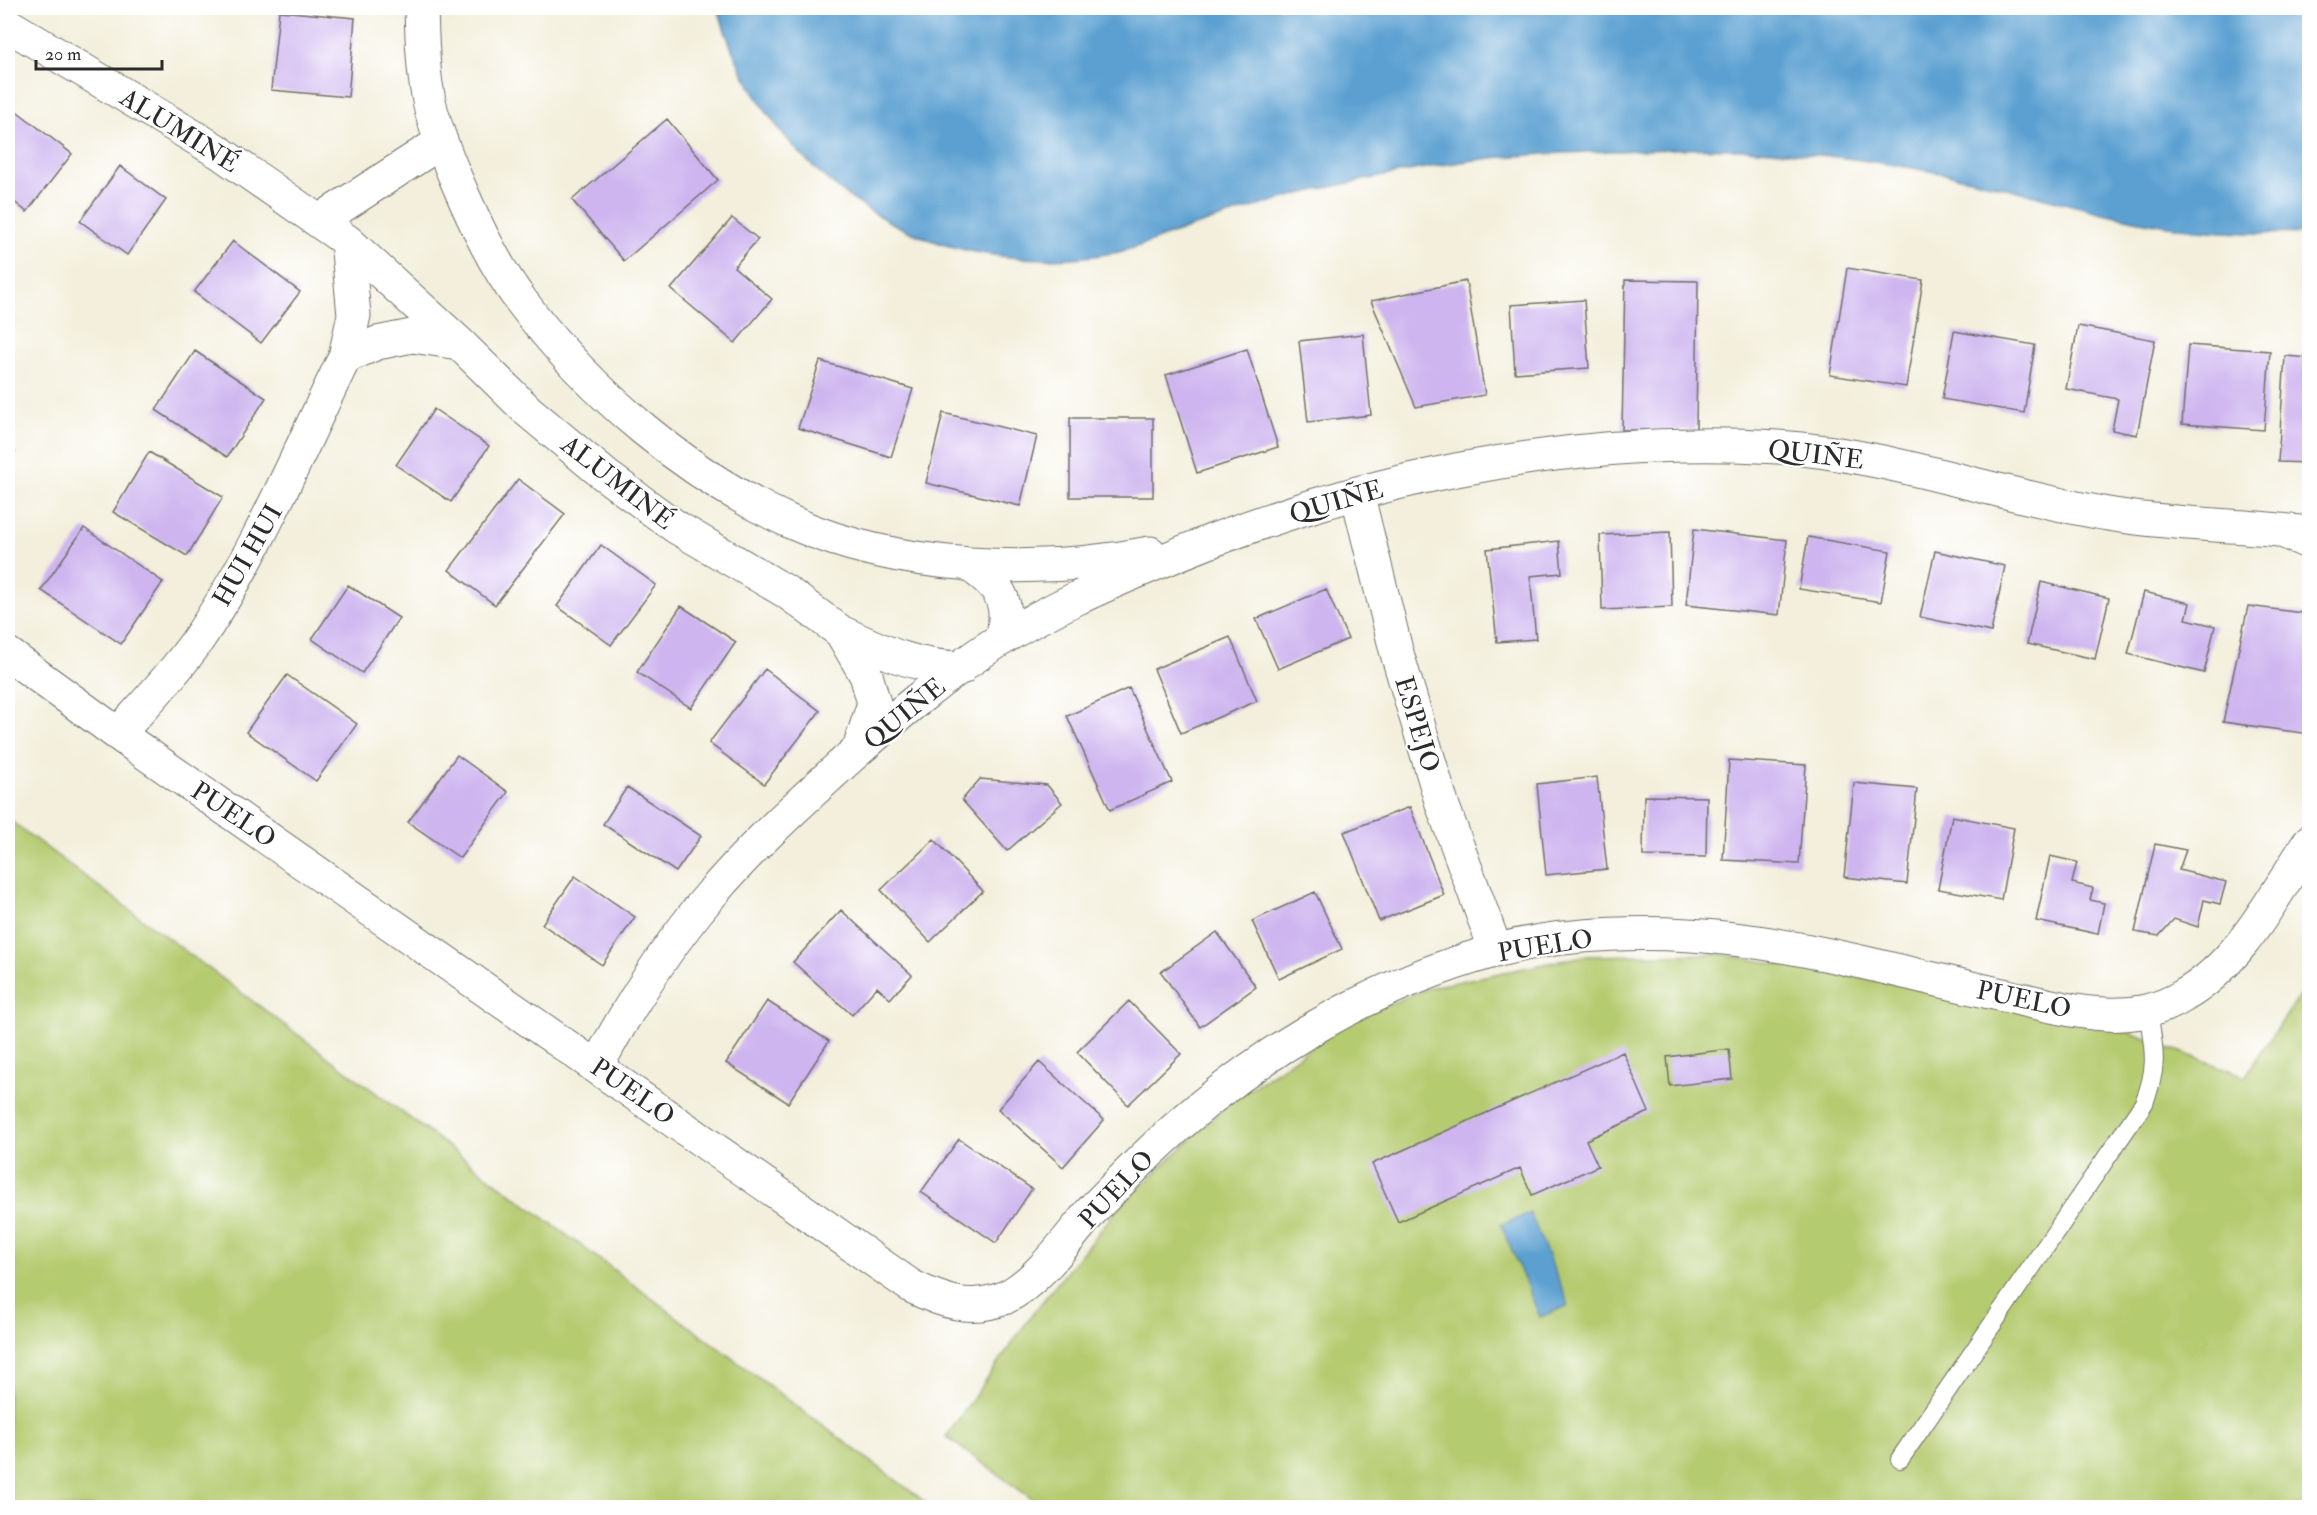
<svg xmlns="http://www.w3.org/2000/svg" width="2317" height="1515" font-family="'IM FELL Double Pica',serif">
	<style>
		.green { fill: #b5cb6f; stroke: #707b4d; stroke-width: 1.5 }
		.water { fill: #5ca0d1; stroke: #44667e; stroke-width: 1.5 }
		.building { fill: #ceb5ef }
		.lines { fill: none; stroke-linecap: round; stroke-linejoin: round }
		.lane-casing { stroke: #717069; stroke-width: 20 }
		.street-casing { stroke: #717069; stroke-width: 35 }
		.lane { stroke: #fff; stroke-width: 18 }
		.street { stroke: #fff; stroke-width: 33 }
		.labels { text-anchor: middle; stroke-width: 4.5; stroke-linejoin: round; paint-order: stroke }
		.street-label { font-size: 26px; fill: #2b2b2b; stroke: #fff }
	</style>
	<rect width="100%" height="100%" fill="#fff"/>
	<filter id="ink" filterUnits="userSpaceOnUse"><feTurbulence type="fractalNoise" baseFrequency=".0167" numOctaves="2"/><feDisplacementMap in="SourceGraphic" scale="12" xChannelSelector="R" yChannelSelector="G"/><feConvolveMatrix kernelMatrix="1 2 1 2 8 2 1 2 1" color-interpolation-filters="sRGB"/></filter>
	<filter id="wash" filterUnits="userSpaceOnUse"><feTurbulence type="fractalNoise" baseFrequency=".008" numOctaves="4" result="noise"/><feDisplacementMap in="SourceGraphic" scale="24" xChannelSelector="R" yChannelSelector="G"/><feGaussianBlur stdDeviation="1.35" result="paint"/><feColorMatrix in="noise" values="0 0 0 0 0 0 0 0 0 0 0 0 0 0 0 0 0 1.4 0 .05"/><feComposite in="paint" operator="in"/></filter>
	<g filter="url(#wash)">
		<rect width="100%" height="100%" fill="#f3efdc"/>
		<!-- green -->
		<path class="green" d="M8,819L932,1507H8Z
			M1719,954L1896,984L2125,1031L2245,1076L2309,982V1507L1045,1508L946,1437L1034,1312L1121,1205L1228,1104L1353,1019L1431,987L1584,956Z"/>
		<!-- water -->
		<path class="water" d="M718,8H2309V234C2261,233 2210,234 2162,225C2091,214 2022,189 1951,175C1863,158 1764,146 1674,149C1614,151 1552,152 1492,158C1438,164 1383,176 1330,187C1279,198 1229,215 1180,231C1158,239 1136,249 1113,253C1070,261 1019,261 975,252C852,229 749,126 718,8Z
			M1530,1213L1569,1305L1540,1317L1501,1225Z"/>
		<g id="blocks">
			<!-- building -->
			<path class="building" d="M279,11L355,18L348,97L271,90Z
				M14,109L72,154L27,212L8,197V117Z
				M667,119L718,180L624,261L572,200Z
				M120,166L166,200L127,255L80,221Z
				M732,218L758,239L734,267L772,299L735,343L671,289Z
				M233,241L300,292L261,343L194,292Z
				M1847,268L1923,280L1906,387L1830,375Z
				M1625,280L1698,281L1696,430H1622Z
				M1466,281L1485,395L1416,407L1371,301Z
				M1584,300L1589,368L1515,373L1511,305Z
				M2078,326L2155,340L2137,435L2112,430L2118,399L2066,389Z
				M1954,331L2035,345L2024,413L1942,399Z
				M1363,334L1371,415L1308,422L1299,341Z
				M2188,345L2270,351L2264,430L2182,424Z
				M1247,349L1278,447L1197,473L1166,375Z
				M195,351L266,398L227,457L156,410Z
				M2285,356L2310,358V463L2278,462Z
				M820,361L913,389L891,457L798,428Z
				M434,409L489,446L451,502L396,465Z
				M943,413L1037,436L1020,506L926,483Z
				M1070,418H1153V497H1070Z
				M8,447L15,452L8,462Z
				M149,452L223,497L187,556L113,512Z
				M518,479L565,514L495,605L449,570Z
				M84,528L163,582L121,644L41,590Z
				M1694,529L1787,540L1779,615L1686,605Z
				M1670,532L1672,607L1602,610L1600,535Z
				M1808,537L1890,551L1881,602L1799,589Z
				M1559,541L1562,573L1530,576L1536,639L1497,642L1487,549Z
				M601,545L656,585L611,645L557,606Z
				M1935,551L2005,566L1991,632L1920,617Z
				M2041,582L2109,598L2095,659L2027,644Z
				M348,585L399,618L362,673L312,639Z
				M1326,589L1348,639L1278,669L1256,619Z
				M2144,592L2190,603L2186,619L2215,626L2204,673L2128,654Z
				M681,606L736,642L691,708L637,672Z
				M2248,606L2310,614V734L2223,722Z
				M1230,637L1257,701L1181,733L1154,669Z
				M765,669L820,711L764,784L709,743Z
				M287,675L357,724L316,781L246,732Z
				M1129,688L1172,782L1110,810L1067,716Z
				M457,755L508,792L460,858L408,822Z
				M1729,760L1806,765L1799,864L1723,860Z
				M1597,777L1607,869L1546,875L1537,784Z
				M980,779L1047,785L1062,803L1007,851L962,800Z
				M1854,783L1917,789L1907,884L1844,877Z
				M627,787L701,836L676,872L603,824Z
				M1644,796L1707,797L1706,857L1643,856Z
				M1410,807L1444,895L1379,921L1344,832Z
				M1952,816L2014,828L2001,900L1938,889Z
				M934,839L983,891L930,942L881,890Z
				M2155,844L2186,850L2179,870L2226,882L2220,904L2204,900L2198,927L2174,919L2159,936L2135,932Z
				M2050,856L2077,862L2072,883L2093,888L2090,900L2104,903L2098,934L2036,921Z
				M575,876L635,917L602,965L542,924Z
				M1315,892L1342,949L1279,979L1252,921Z
				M841,910L912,975L890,999L877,987L852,1015L793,962Z
				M1217,932L1256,987L1200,1027L1161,972Z
				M767,1001L829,1041L788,1103L726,1063Z
				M1129,1001L1181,1054L1128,1105L1077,1052Z
				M1729,1049L1732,1079L1670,1086L1667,1057Z
				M1623,1052L1649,1112L1586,1140L1598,1166L1532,1195L1520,1168L1398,1222L1372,1164Z
				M1039,1062L1104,1120L1063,1167L998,1109Z
				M959,1139L1032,1189L996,1243L921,1192Z"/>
		</g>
	</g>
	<g filter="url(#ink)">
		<use href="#blocks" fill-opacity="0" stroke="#717069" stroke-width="1.5"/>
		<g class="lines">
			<!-- lane casing -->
			<g class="lane-casing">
				<path id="lane" d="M1900,1459L2144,1103C2159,1065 2154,1050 2148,1011"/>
			</g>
			<!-- street casing -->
			<g class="street-casing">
				<path id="street" d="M421,8C422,35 422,63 427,90C432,121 444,150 456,179C474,221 494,265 522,302C591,394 688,476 793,523C898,570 1039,575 1150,553
					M8,25L219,152L347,241L459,343L528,411L605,475L676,527L785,591L841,632L866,675L874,703L859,749
					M319,221L441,142
					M347,241L354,315L345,357L377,343L412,336L459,343
					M1357,493L1396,650L1442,804L1496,951
					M2310,533L2280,530L2310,543
					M968,564C998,584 1012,600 1002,639
					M841,632C884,652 914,667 961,668
					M8,654L118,734L911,1286C941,1301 970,1312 1004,1298C1039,1282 1070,1235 1095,1207C1114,1188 1133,1168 1152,1150C1247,1059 1364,988 1491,952C1564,931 1658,930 1733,939C1821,949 1908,974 1994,993C2031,1001 2068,1012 2105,1014C2132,1016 2161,1010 2183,996C2241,963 2274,895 2310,841
					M118,734C144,705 172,676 195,644C257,554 297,454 345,357
					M597,1066C629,1006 664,950 708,898C747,851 792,810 837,769C889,722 944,675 1003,638C1050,609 1100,587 1150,566C1346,481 1564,434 1778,447C1890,454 1998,496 2108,514C2164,524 2223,524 2280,530"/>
			</g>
			<!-- lane -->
			<use href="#lane" class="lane"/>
			<!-- street -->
			<use href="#street" class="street"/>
		</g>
	</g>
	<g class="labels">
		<!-- street labels -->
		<g class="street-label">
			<text transform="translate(180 130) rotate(32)" y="9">ALUMINÉ</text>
			<text transform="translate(1816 454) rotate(7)" y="9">QUIÑE</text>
			<text transform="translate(618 482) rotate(38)" y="9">ALUMINÉ</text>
			<text transform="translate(1336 501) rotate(-16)" y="9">QUIÑE</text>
			<text transform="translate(247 555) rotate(-60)" y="9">HUI HUI</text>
			<text transform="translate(904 713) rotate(-39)" y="9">QUIÑE</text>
			<text transform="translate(1418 724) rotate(73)" y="9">ESPEJO</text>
			<text transform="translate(234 814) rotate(34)" y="9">PUELO</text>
			<text transform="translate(1545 945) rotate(-9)" y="9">PUELO</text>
			<text transform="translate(2024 999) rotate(12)" y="9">PUELO</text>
			<text transform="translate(633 1091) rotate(35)" y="9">PUELO</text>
			<text transform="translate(1116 1189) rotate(-47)" y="9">PUELO</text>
		</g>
	</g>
	<!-- margin -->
	<rect width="2317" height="1515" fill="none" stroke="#fff" stroke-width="30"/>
	<!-- scale -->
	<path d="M36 60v9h126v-9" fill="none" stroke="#2b2b2b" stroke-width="3"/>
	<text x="45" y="60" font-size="18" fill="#2b2b2b" stroke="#ffffff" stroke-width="4.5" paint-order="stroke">20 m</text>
</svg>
